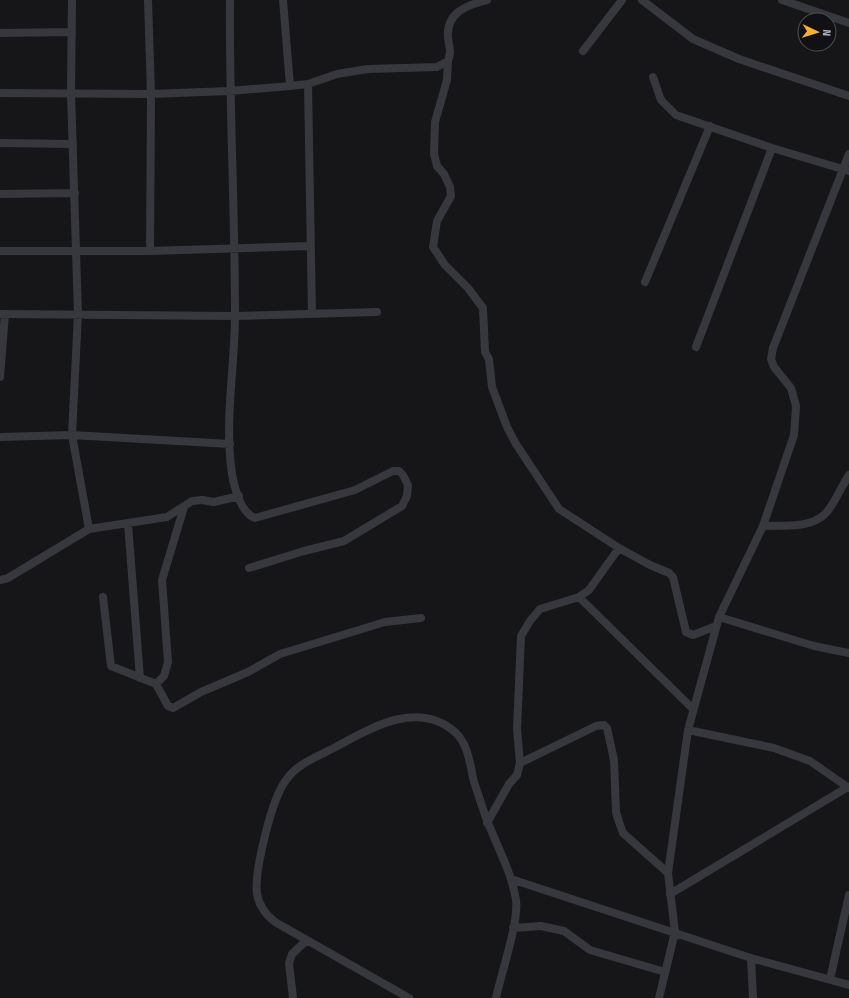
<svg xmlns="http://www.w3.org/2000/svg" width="849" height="998" font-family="'Fira Sans Condensed',sans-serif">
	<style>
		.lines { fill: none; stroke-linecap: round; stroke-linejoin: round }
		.minor { stroke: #37383d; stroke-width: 8 }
	</style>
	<rect width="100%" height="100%" fill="#161618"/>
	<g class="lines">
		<!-- minor -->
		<path class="minor" d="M72,0L71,93L78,314L72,435L89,529
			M148,0L151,94L150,251
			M230,0C229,105 235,209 235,314C235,367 224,421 232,474C234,487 241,513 255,518L355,490L393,471H399L403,475L408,485L407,496L402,506L344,541L304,551L249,568
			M283,0L290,86
			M642,0L693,39L739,59L849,96
			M782,0L849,23
			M0,33L72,32
			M583,51L622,0
			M448,61L447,80L435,122L434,154L437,166L444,174L450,187L451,196L437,221L433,247L445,265L468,288L483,308L485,352L489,359L492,387L507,427L516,444L559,509L619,548L650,565L669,573L673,577L686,632L693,635L716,626
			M653,77L661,100L676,115L772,148L849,171
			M308,84L312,314
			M0,93L151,94L229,91L290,86L308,84L337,74L368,69L437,67L448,61C452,50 449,48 448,37C446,12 468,5 487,0
			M0,143L73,144
			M0,194L75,193
			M0,251H150L310,246
			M645,282L710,126
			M0,314L235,316L377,312
			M696,347L772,148
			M0,377L5,314
			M0,437L72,435L230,444
			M128,524L140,678
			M763,526C783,525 811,529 826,513C835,503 841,487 849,475
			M0,580L8,578L89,529L167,517L192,501L202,500L214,502L239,496
			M103,597L111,666L156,684L168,706L173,708L201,692L248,672L280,654L385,622L421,618
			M579,597L693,709
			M719,617L814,646L849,653
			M156,684L164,676L168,662L162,580L184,507
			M688,730L774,748L810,761L849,788
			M520,763L596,726L604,725L607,728L614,760L616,812L619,822L623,833L668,873
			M487,823L509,784L517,775L520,763L517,729L521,636L530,621L540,609L579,597L589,590L619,548
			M511,879L751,958L849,985
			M670,894L848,787
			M513,928L541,926L564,931L590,950L665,972
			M751,958L753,998
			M830,979L849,895
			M293,998L289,963L292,954L307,940
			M409,998L275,922C266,915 259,906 257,894C254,871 272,798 286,780C297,764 316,757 332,749C369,729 418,698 456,733C469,746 470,766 474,782C477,791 480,800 483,809C493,840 511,868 516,900C519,922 501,974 496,998
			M659,998L675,932L668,873L688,730L719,617L763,526L794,435L796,406L791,388L774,367L771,359L773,348L849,154"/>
	</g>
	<!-- north arrow -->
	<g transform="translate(817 32) rotate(94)"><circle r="19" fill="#111113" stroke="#4d4f55"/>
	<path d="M0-3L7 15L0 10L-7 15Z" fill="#f2b134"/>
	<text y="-6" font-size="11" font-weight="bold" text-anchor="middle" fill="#a8adb8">N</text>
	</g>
</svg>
